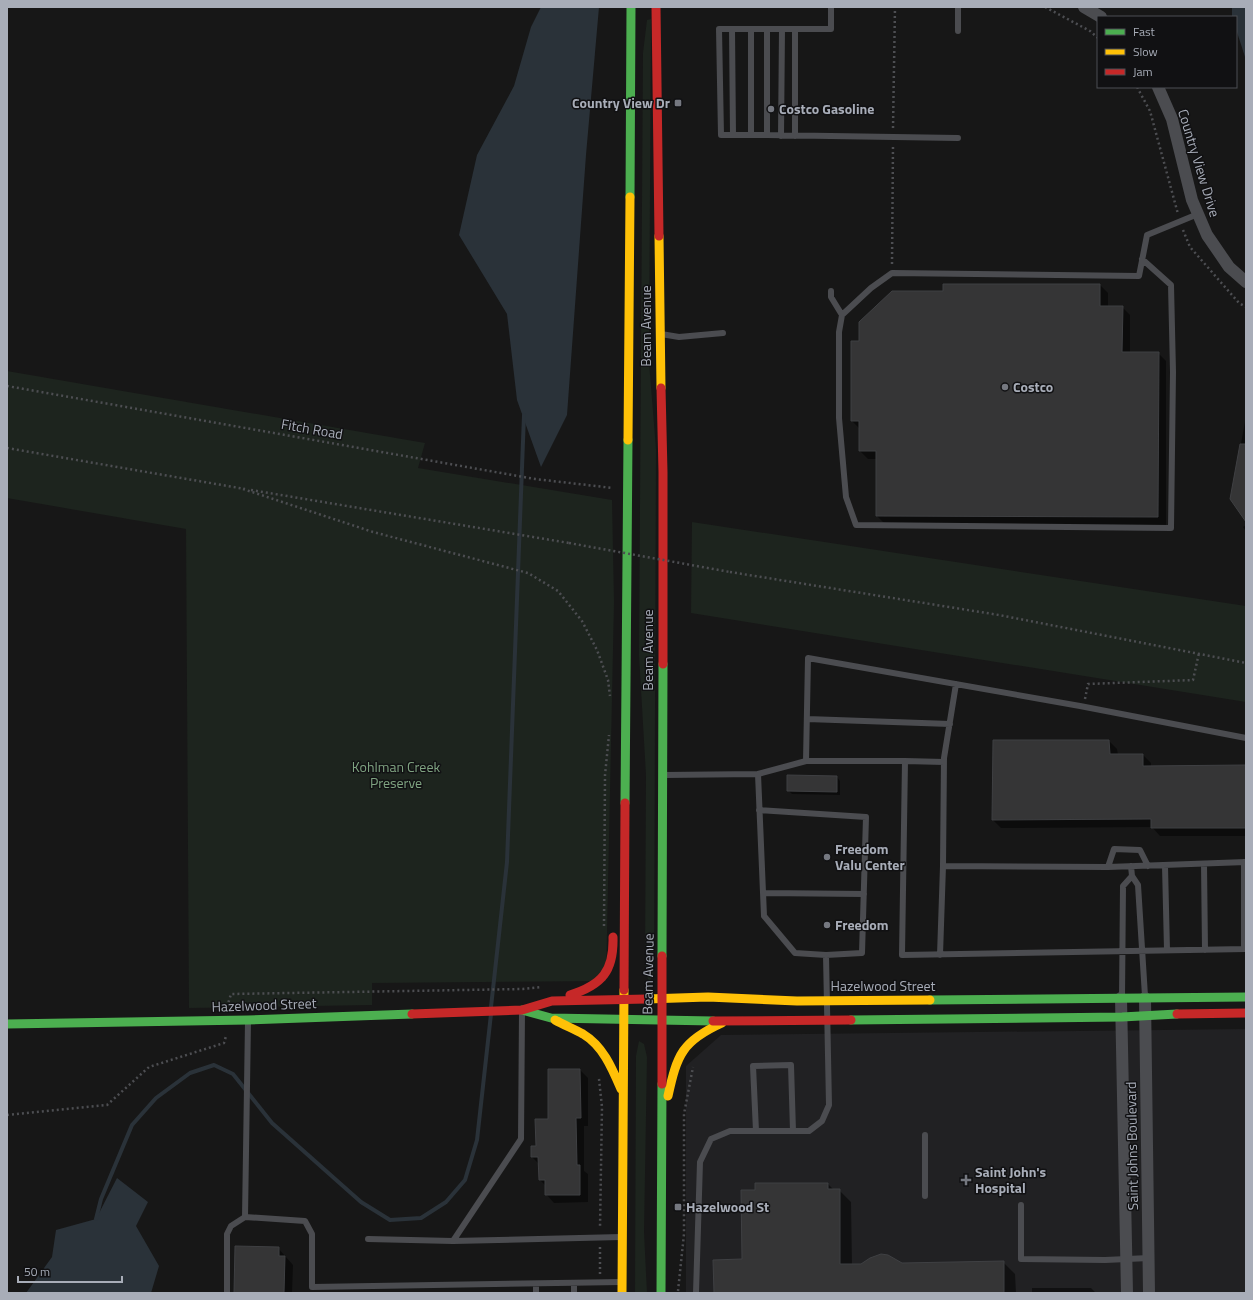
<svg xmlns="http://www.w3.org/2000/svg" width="1253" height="1300" font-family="'Titillium Web',sans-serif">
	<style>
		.built { fill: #212123 }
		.green { fill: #1d241e }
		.water { fill: #2a3239 }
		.shadow { fill: #0007 }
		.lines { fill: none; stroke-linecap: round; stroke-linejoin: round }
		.stream { stroke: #2a3239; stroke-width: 4 }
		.building { fill: #353536; stroke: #3f4043 }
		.path { stroke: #4d4e52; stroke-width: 2.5; stroke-dasharray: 2 3; stroke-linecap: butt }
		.lane { stroke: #4b4c50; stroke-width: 6 }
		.street { stroke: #4b4c50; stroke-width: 12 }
		.fast { stroke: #4caf50; stroke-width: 9 }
		.slow { stroke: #ffc107; stroke-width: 9 }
		.jam { stroke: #c62828; stroke-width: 9 }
		.path-bridge { stroke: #4d4e52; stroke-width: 2.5; stroke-dasharray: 2 3; stroke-linecap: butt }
		.poi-dot { fill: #757880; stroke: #111113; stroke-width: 1.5 }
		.labels { text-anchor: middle; stroke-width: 3; stroke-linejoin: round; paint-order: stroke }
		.poi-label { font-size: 14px; font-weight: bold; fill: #a8adb8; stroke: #111113; text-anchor: start }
		.street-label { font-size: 14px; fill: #a8adb8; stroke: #111113 }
		.park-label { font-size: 14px; fill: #7fa381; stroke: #111113 }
	</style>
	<rect width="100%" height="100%" fill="#171717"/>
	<!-- built -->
	<path class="built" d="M1246,1029V1293H686V1066L721,1035Z"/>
	<!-- green -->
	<path class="green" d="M651,19L649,362L656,449L654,971L650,981L648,979L645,967L646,775L639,655L643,53L647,20Z
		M7,371L425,443L418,468L612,500L614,602L606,981L372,983V1005L189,1008L186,529L7,498Z
		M692,522L1246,606V702L691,613Z
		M639,1041L644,1044L647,1057L644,1232L647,1293H635L636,1056Z"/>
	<!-- water -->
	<path class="water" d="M541,7H599L586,155L567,415L541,467L517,400L507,314L459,235L477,155L514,86L531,27Z
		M1232,7H1246V60L1236,29V17H1232Z
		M117,1178L148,1202L136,1226L159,1266L151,1293H26L52,1257L56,1230L96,1219Z"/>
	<!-- shadow -->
	<path class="shadow" d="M1100,285L1108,293V307H1122L1130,315V353H1158L1166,361V525L885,524L877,516V459H868L860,451V429L852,421V342H860L944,292Z
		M1246,416V521L1231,499Z
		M1246,525V531L1243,527Z
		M1109,741L1117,749L1118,755H1143L1151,763V767L1246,766V836H1160L1152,827L1001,828L993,820Z
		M837,777L840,781V795L792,794L788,790Z
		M580,1070L588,1078V1126H584V1171L588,1174V1202L554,1203L546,1194V1186L540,1180L539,1164L532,1157L549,1120Z
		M828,1184L834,1190H839L851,1202L852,1265L1003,1262L1015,1274L1016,1293H715L743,1260L756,1191Z
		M278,1248L293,1265L292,1293H235Z
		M1032,1288H1091L1096,1293H1032Z"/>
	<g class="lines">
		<!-- stream -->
		<path class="stream" d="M491,1007L507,862L524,415
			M96,1219L101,1199L132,1125L156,1098L190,1073L214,1065L233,1074L272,1123L361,1202L390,1220L421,1218L446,1202L465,1180L477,1140L491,1014"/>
	</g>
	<!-- building -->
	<path class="building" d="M943,284H1100V306H1123L1122,352H1159L1158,517L876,516V451H859V421H851V341H859V322L892,291H943Z
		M1240,444H1246V522L1230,499Z
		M993,740H1109L1110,754H1143V766L1246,765V828H1151V819L992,820Z
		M787,775L837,776V792L787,791Z
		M548,1069H580L581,1118H576L577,1165H580V1195H545V1180H539L538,1157H531V1146H536L535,1119H548Z
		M755,1183H828V1189H840V1264H861L870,1258L881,1254L888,1255L902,1263L1004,1261V1293H714L713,1260L742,1259L741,1190H755Z
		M235,1246L279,1247V1256H285L284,1293H234Z"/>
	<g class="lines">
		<!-- path -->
		<path class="path" d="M1045,7L1090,31L1098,38
			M1137,87L1150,111L1178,214
			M893,128L895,7
			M1183,230L1190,247L1239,303L1246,307
			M892,264L893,145
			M7,386L535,479L613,488
			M7,448L245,489
			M243,489L373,532L528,573L558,591L582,621L597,650L608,680L610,696
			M251,490L569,543
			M730,572L999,615L1246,663
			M1085,699L1088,684L1193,680L1199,653
			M604,926L605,775L609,735
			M227,1007L231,994L523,989L542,987
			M599,1079L602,1107L600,1228
			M7,1115L107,1105L149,1067L224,1043L226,1036
			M600,1247V1274
			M678,1291L684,1234V1114L693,1067"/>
		<!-- lane -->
		<path class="lane" d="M831,7V29H767V135L958,138
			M958,7V31
			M732,29L733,135
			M751,29V135
			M767,29H719L721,135H767
			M781,136L782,29
			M795,136V29
			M831,291V297L842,315L839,332V418L846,497L856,525L1171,528L1173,372L1171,285L1142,259
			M842,315L871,288L892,273L1139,276L1147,235L1198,214
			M661,334L679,337L723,333
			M956,684L944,758L943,866L1108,867L1246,862
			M807,719L950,724
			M1246,738L1080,706L808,658L806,761H905L902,955L1246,949
			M905,761L944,762
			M758,774L806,761
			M664,775L758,774L764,916L795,953L826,955L829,1105L822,1121L809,1131H730L711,1139L700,1162L696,1293
			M759,810L866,817L862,953L826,955
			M1244,862V949
			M1204,864L1205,950
			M1131,866L1132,876L1138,885L1145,996
			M1165,866L1167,950
			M1108,867L1114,849L1140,850L1148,866
			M763,893L864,894
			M940,955L943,866
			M1122,997L1123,886L1132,876
			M522,1012L521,1139L453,1241L621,1237
			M248,1021L245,1217L305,1221L312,1234V1287L621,1282
			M756,1131L753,1066L791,1065L793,1131
			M925,1196V1135
			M1021,1205V1259L1105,1260L1149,1258
			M368,1239L453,1241
			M574,1283V1293
			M536,1284V1293
			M227,1293V1234L231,1226L245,1217"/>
		<!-- street -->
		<path class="street" d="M1084,7L1101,17
			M1158,87L1172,119L1192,200L1207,235L1229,267L1246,282
			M1121,998L1127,1293
			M1145,998L1149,1293"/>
		<!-- fast -->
		<path class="fast" d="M630,197L631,7
			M625,803L628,440
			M662,956L663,664
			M930,1000L1246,997
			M522,1010L551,1018L713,1021
			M851,1020L1122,1017L1177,1014
			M7,1024L248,1020L412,1014
			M661,1293L662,1084"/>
		<!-- slow -->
		<path class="slow" d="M659,236L661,388
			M628,440L630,197
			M647,999L708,997L797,1001L930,1000
			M555,1020C564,1025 574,1029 583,1034C603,1046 612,1068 621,1089
			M668,1096C677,1055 682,1041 722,1023
			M622,1293L624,990"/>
		<!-- jam -->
		<path class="jam" d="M656,7L659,236
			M661,388L663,472V664
			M624,990L625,803
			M570,995C602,985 614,971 613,937
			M412,1014L522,1010L552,1001L647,999
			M1177,1014L1246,1013
			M713,1021L851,1020
			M662,1084V956"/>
		<!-- path-bridge -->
		<path class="path-bridge" d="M569,543L730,572"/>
	</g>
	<!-- markers -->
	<g class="poi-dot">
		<rect x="674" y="99" width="8" height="8" rx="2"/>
		<circle cx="771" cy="109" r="4"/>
		<circle cx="1005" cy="387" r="4"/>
		<circle cx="827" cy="857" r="4"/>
		<circle cx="827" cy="925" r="4"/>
		<path d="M964 1174h4v4h4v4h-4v4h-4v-4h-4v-4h4z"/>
		<rect x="674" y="1203" width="8" height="8" rx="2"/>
	</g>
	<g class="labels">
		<!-- poi labels -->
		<g class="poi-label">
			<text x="670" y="108" text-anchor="end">Country View Dr</text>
			<text x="779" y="114">Costco Gasoline</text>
			<text x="1013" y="392">Costco</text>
			<text x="835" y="854">Freedom<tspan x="835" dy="16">Valu Center</tspan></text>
			<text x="835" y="930">Freedom</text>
			<text x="975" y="1177">Saint John's<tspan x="975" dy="16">Hospital</tspan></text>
			<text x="686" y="1212">Hazelwood St</text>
		</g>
		<!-- street labels -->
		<g class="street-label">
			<text transform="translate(1199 163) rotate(73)" y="5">Country View Drive</text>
			<text transform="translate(646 326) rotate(-90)" y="5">Beam Avenue</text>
			<text transform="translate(312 429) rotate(10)" y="5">Fitch Road</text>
			<text transform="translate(648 650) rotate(-90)" y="5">Beam Avenue</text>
			<text transform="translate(648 974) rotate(-89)" y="5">Beam Avenue</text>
			<text x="883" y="991">Hazelwood Street</text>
			<text transform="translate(264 1005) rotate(-2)" y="5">Hazelwood Street</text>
			<text transform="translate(1132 1146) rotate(-91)" y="5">Saint Johns Boulevard</text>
		</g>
		<!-- park labels -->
		<g class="park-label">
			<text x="396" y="772">Kohlman Creek<tspan x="396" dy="16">Preserve</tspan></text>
		</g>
	</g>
	<!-- border -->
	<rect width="1253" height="1300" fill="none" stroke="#a8adb8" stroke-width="16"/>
	<!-- legend -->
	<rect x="1097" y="16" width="140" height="72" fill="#111113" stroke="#4d4f55"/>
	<rect x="1105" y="29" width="20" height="6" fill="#4caf50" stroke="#4d4f55"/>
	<text x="1133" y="36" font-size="12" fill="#a8adb8">Fast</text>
	<rect x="1105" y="49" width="20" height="6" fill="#ffc107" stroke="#4d4f55"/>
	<text x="1133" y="56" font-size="12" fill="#a8adb8">Slow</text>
	<rect x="1105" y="69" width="20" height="6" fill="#c62828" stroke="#4d4f55"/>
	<text x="1133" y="76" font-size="12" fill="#a8adb8">Jam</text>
	<!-- scale -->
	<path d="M18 1276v6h104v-6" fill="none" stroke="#a8adb8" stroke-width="2"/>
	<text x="24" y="1276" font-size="12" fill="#a8adb8" stroke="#111113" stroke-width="3" paint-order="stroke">50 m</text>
</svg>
